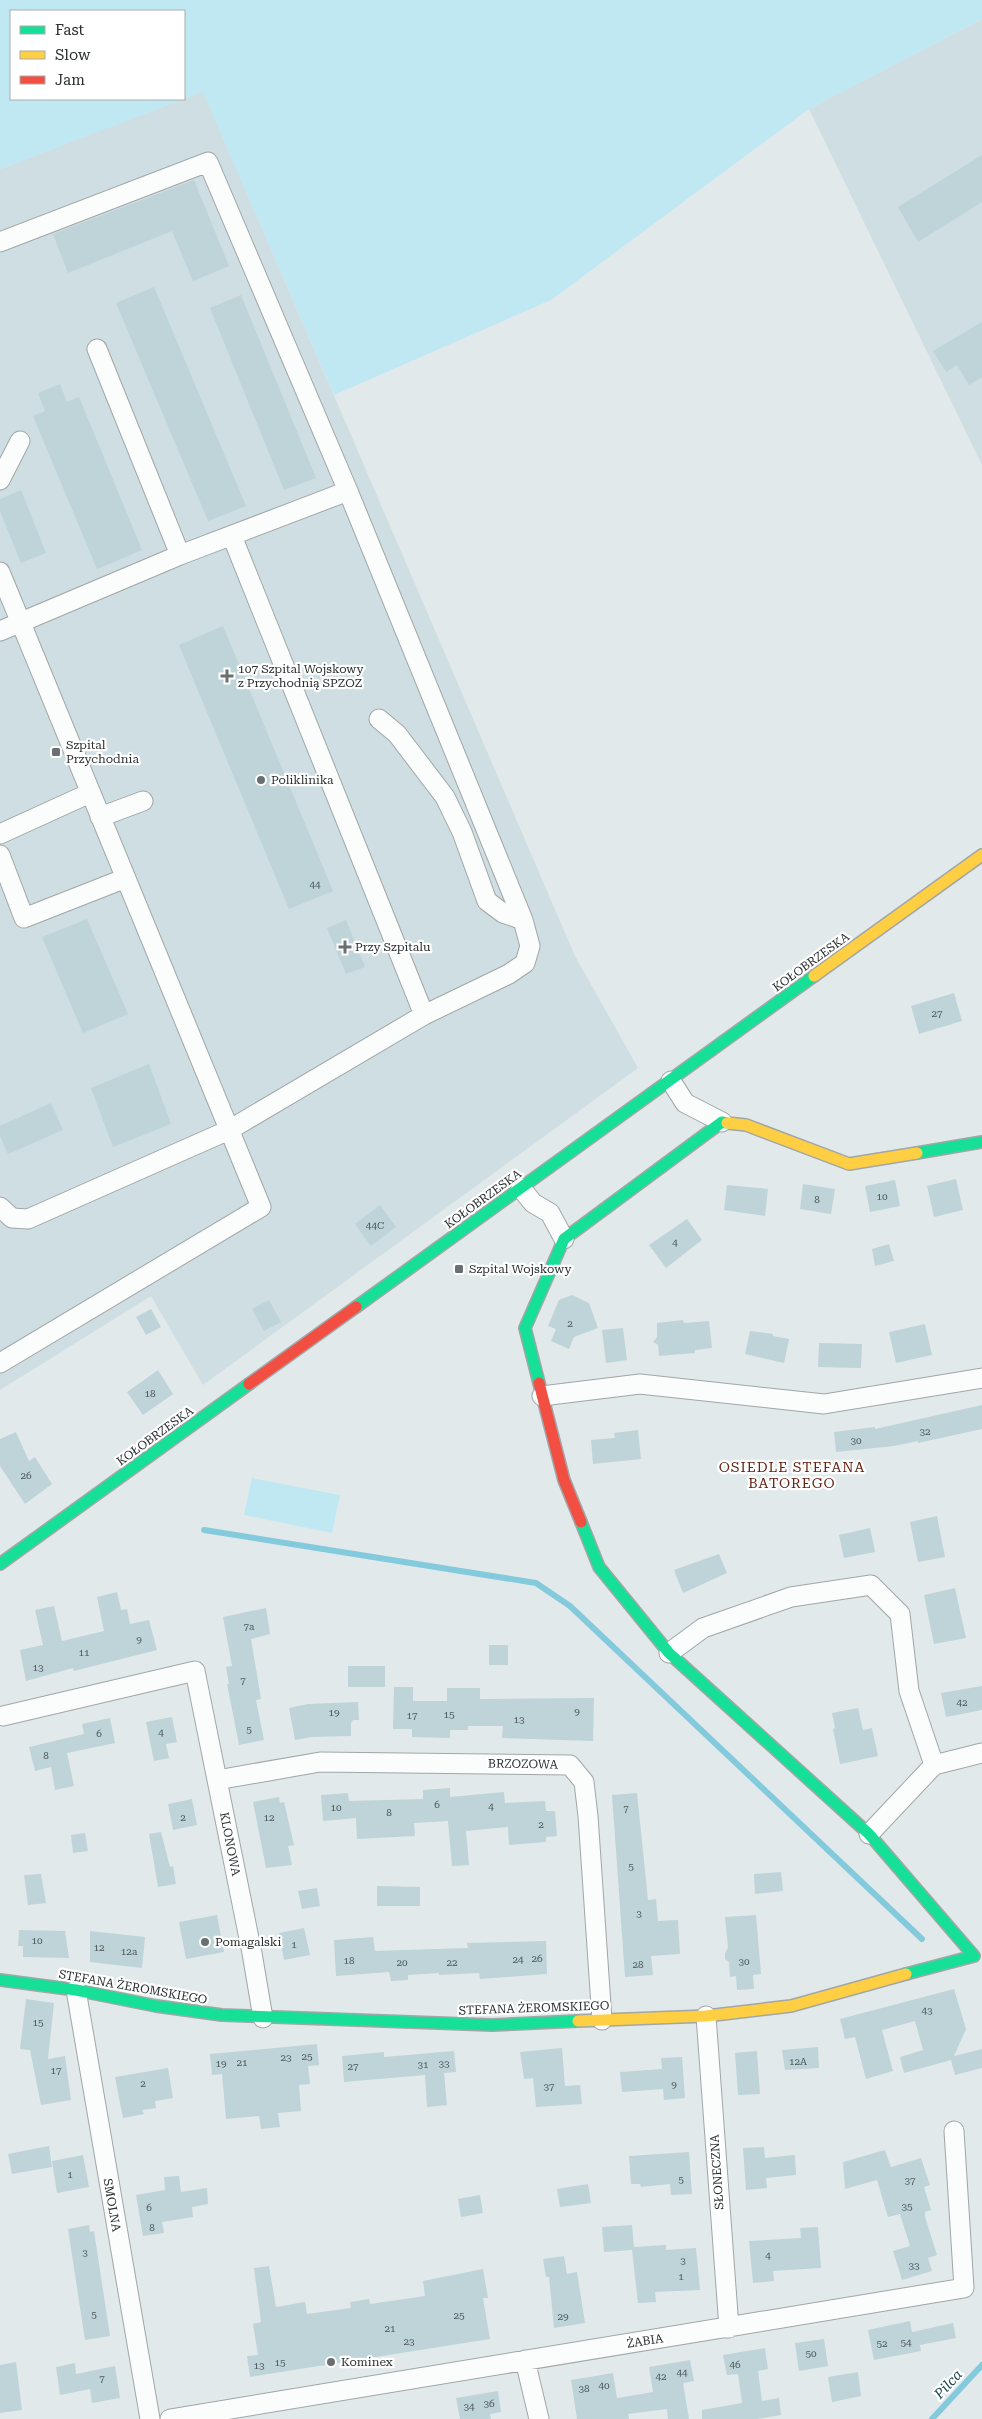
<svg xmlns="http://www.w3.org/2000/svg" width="982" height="2419" font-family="'Roboto Serif',serif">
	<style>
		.built { fill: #cedee2 }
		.green { fill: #c0e8f3; fill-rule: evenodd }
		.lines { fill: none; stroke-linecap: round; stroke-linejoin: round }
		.stream { stroke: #83cadc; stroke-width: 6 }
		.building { fill: #bed4d9 }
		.street-casing { stroke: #a1a6a7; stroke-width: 21 }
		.fast-casing { stroke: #a1a6a7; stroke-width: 14 }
		.slow-casing { stroke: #a1a6a7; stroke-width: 14 }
		.jam-casing { stroke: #a1a6a7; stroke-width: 14 }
		.street { stroke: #fbfcfc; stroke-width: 19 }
		.fast { stroke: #16e098; stroke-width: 11 }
		.slow { stroke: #ffcf43; stroke-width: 11 }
		.jam { stroke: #f24e42; stroke-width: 11 }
		.poi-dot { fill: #6a6f71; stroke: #fff; stroke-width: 2 }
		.labels { text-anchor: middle; stroke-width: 4.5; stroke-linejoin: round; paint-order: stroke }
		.number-label { font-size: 10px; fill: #4e585a }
		.poi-label { font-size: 12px; fill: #292e2f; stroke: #fff; text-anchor: start }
		.street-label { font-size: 12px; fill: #292e2f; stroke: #fff }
		.neighbourhood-label { font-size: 14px; letter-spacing: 1px; fill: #652310; stroke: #fff }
		.water-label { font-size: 14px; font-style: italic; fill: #1a4651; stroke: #fff }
	</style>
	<rect width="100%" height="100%" fill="#e2e9eb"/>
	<!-- built -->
	<path class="built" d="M982,19V465L809,109Z
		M203,91L575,956L638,1068L203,1385L151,1296L0,1390V169Z"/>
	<!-- green -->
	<path class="green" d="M0,0H982V19L809,109L551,300L334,395L203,92L0,169ZM184,11V99H11V11Z
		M252,1478L340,1495L332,1533L244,1515Z"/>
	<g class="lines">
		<!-- stream -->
		<path class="stream" d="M204,1530L536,1583L570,1606L922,1939
			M932,2419L982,2365"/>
	</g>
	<!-- building -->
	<path class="building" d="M982,155V202L918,242L898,207Z
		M194,180L229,266L193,281L172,231L68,273L53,234Z
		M154,287L246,506L208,521L116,303Z
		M241,295L316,478L284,490L210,308Z
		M982,322V377L969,385L957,365L946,372L933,351Z
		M60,384L67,402L79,397L142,550L97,569L33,416L45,411L38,393Z
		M21,490L46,553L21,563L0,511V499Z
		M223,626L333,891L289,909L179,645Z
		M87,919L128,1014L83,1033L42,937Z
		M346,920L365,967L346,974L327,928Z
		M954,993L962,1021L919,1034L911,1006Z
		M149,1064L171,1124L113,1147L91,1088Z
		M51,1103L63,1130L8,1154L0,1136V1126Z
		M956,1179L963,1210L934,1217L927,1186Z
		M895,1180L900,1206L870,1212L865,1186Z
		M803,1184L835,1189L831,1214L800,1209Z
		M727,1185L768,1189L765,1216L724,1210Z
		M380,1205L396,1227L371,1246L355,1224Z
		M687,1219L702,1240L666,1268L649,1245Z
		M889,1244L894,1261L875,1266L872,1249Z
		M572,1295L589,1303L598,1328L574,1337L569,1349L551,1341L556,1329L548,1326L559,1300Z
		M269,1300L281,1322L264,1331L252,1309Z
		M151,1309L161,1327L146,1335L136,1317Z
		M683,1320L684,1323L709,1321L712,1348L695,1350V1353L659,1356L658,1345L653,1342L657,1337V1323Z
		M925,1324L932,1355L896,1363L889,1332Z
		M623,1328L627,1360L606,1363L602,1330Z
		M750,1331L773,1334V1336L789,1339L784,1363L745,1354Z
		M819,1343L862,1344L861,1368L818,1367Z
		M158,1370L173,1394L143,1415L127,1392Z
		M982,1405V1429L918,1443V1441L894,1446L836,1452L834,1432L875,1427V1429Z
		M638,1430L641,1459L593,1464L591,1440L615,1438L614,1433Z
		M16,1432L29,1461L35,1457L52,1484L25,1504L0,1466V1439Z
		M937,1516L945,1557L918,1562L910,1522Z
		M870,1528L875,1552L844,1558L839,1535Z
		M719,1554L727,1573L683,1593L674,1570Z
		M955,1588L966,1638L934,1644L924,1595Z
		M117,1592L121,1610L127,1609L130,1624L149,1620L157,1650L74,1671L73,1668L26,1681L20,1650L43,1645L35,1610L54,1606L62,1641L104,1631L97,1597Z
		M266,1608L270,1634L251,1639L261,1699L256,1700L264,1740L239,1745L227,1684H229L226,1667L232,1666L223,1617Z
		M489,1645H508V1665H489Z
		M348,1666H385V1687H348Z
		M982,1686V1710L946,1717L941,1693Z
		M394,1687H413V1701H447V1688H480V1699L594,1698L593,1741L502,1738L503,1726H468V1730H450V1738L412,1737V1729H393Z
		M358,1702L359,1720H353L351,1723V1736L312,1737L295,1740L289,1708L308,1704Z
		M858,1708L863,1730L872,1728L878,1756L840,1764L833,1729L835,1728L832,1713Z
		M172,1717L177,1742L166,1744L169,1758L154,1761L146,1722Z
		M110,1718L115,1743L67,1753L74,1786L55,1790L51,1767L35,1771L29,1747L84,1734L82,1724Z
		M450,1788V1797L504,1792L505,1803L545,1801L546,1811H555L557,1836L546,1837V1842L509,1845L508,1827L466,1831L469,1865L452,1866L448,1821L414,1823L415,1836L357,1839L356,1818L323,1821L321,1795L348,1793L349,1801L423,1799V1790Z
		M637,1793L648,1900L656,1899L658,1921L678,1920L680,1954L651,1956L653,1975L625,1977L612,1795Z
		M279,1797L280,1803L284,1802L294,1845L288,1846L292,1865L266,1868L253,1802Z
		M192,1799L197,1825L173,1830L168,1804Z
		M161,1832L170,1867L173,1866L176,1884L158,1887L149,1834Z
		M85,1833L88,1851L73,1853L71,1835Z
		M781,1872L783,1891L755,1894L754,1874Z
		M41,1874L46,1903L28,1905L24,1875Z
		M377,1886L420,1887V1906H377Z
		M317,1888L320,1906L302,1909L298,1891Z
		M217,1915L224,1952L186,1959L179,1922Z
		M756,1915L761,1974L753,1975L754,1989L737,1990L736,1976L730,1977L729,1962L725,1959V1953L728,1948L725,1917Z
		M304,1928L310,1955L284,1960L279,1933Z
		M19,1930L65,1931L69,1958L23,1957V1946H18Z
		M90,1931L145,1937L142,1968L90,1962Z
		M373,1937L375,1951L468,1948L467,1943L546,1941L547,1974L480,1979L479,1973L439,1975V1973L408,1975V1980L391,1981L389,1972L336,1976L334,1940Z
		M954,1989L966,2029L954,2056L982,2049V2068L955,2075L951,2060L904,2073L900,2057L923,2050L915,2021L882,2030L893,2071L866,2079L855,2037L845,2039L840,2019Z
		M26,1999L54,2003L48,2059L65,2056L71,2100L41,2105L30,2050L20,2049Z
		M317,2044L319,2065L308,2066L310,2084L299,2085L301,2111L278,2113L280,2127L270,2128L261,2129L259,2116L226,2119L222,2074L212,2075L210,2054Z
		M818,2047L819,2068L785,2070L782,2050Z
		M562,2048L565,2086L580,2085L582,2104L536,2107L533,2078L524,2079L520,2052Z
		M454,2051L456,2072L444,2073L447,2105L427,2107L425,2075L344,2082L342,2056L384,2052V2057Z
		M757,2051L760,2094L738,2095L735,2053Z
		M682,2057L685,2098L664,2100L663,2089L622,2092L620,2072L662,2069L661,2058Z
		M168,2068L173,2098L155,2101L156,2108L142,2110L144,2114L123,2118L115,2077Z
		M49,2146L52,2167L12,2174L8,2154Z
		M764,2147L765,2158L795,2155L796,2175L766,2178L767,2188L746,2190L743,2148Z
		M885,2150L891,2167L921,2158L930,2185L924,2187L931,2210L925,2212V2217L937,2255L928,2258L932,2271L902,2280L893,2251L910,2246L900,2214L888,2217L877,2180L845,2189L843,2162Z
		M689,2152L692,2194L671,2195L670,2184L641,2187L640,2184H631L629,2156Z
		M83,2155L89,2187L57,2193L52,2161Z
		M179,2176L181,2192L207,2188L208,2204L192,2207L193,2217L162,2222L164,2233L143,2236L136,2195L165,2190L164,2177Z
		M588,2184L591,2203L560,2207L557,2189Z
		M480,2195L483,2213L461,2217L458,2199Z
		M89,2225L90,2232L94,2231L110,2336L85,2340L68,2229Z
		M632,2225L634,2247L666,2245V2250L696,2248L700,2290L655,2292L656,2302L638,2303L632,2250L604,2252L602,2227Z
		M818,2227L821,2268L773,2271L774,2281L753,2283L749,2241L801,2238L800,2228Z
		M564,2256L567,2274L577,2272L585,2323L554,2328L549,2277H546L543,2259Z
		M269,2266L276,2307L305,2302L307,2314L351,2308L350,2302L369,2299L370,2304L425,2296L423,2281L483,2269L488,2298H483L490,2339L250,2377L247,2356L258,2355L253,2324L261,2322L254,2268Z
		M910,2321L912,2332L953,2323L956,2338L920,2345L921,2351L874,2360L868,2330Z
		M824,2339L828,2366L799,2371L795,2343Z
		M765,2348L768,2369L758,2371L762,2401L779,2398L781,2415L757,2419H702V2410L742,2403L738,2374L727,2375L723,2355Z
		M690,2360L694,2381L683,2383L689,2419H668L667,2409L628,2414L629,2419H577L571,2380L613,2373L617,2398L653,2392L649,2367Z
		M16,2362L22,2410L0,2413V2365Z
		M75,2363L76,2374L115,2366L120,2398L92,2403L90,2389L60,2395L56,2367Z
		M858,2372L861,2396L832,2402L828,2377Z
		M498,2391L501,2412L490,2414L491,2419H460L456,2398Z"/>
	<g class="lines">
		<!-- street casing -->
		<g class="street-casing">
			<path id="street" d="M0,242L208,162L348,491
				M97,349L180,555
				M0,480L20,441
				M232,536L424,1015
				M0,572L261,1207L0,1363
				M0,631L180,555L348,491L523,920L530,946L525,963L509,974L424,1015L229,1130L28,1219L12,1218L0,1207
				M379,719L397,734L445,797L462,832L487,901L503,913L523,920
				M100,817L143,801
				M0,834L90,793
				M0,855L24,918L126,878
				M671,1081L685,1103L722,1122
				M521,1188L533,1203L550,1213L564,1239
				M542,1396L640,1384L824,1404L982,1378
				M669,1653L703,1628L791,1597L871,1585L900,1614L909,1691L934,1765
				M3,1716L195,1671L252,1953L263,2018
				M217,1780L320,1762L570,1765L584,1782L588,1816L602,2020
				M869,1834L934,1765L982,1753
				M76,1990L150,2419
				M706,2016L729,2328
				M525,2360L539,2419
				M170,2419L964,2288L954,2131"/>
		</g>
		<!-- fast casing -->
		<g class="fast-casing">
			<path id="fast" d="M917,1153L982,1142
				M356,1307L814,976
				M539,1383L525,1328L564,1239L722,1122L727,1123
				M581,1522L599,1567L669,1653L869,1834L974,1956L906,1974
				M0,1564L249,1384
				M0,1980L76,1990L156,2006L222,2015L492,2025L578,2021"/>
		</g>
		<!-- slow casing -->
		<g class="slow-casing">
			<path id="slow" d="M814,976L982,855
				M727,1123L746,1125L849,1164L917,1153
				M578,2021L706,2016L791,2006L906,1974"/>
		</g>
		<!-- jam casing -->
		<g class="jam-casing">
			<path id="jam" d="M539,1383L564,1480L581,1522
				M249,1384L356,1307"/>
		</g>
		<!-- street -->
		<use href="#street" class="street"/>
		<!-- fast -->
		<use href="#fast" class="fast"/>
		<!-- slow -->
		<use href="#slow" class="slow"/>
		<!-- jam -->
		<use href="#jam" class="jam"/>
	</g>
	<!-- markers -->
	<g class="poi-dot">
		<path d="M224.5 668.5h5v5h5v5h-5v5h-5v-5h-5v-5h5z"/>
		<rect x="51" y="747" width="10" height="10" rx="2.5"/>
		<circle cx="261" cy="780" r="5"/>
		<path d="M342.5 939.5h5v5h5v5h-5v5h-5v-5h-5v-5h5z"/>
		<rect x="454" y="1264" width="10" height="10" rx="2.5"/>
		<circle cx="205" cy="1942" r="5"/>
		<circle cx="331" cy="2362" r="5"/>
	</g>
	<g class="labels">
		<!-- number labels -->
		<g class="number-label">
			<text x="315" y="888">44</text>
			<text x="937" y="1017">27</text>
			<text x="882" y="1200">10</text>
			<text x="817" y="1203">8</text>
			<text x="375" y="1229">44C</text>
			<text x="675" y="1246">4</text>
			<text x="570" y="1327">2</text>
			<text x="150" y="1397">18</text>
			<text x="925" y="1435">32</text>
			<text x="856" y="1444">30</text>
			<text x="26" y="1479">26</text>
			<text x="249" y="1630">7a</text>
			<text x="139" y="1643">9</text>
			<text x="84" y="1656">11</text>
			<text x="38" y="1671">13</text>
			<text x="243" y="1684">7</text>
			<text x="962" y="1706">42</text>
			<text x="577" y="1715">9</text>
			<text x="334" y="1716">19</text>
			<text x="449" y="1718">15</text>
			<text x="412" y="1719">17</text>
			<text x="519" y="1723">13</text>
			<text x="249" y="1733">5</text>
			<text x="161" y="1736">4</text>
			<text x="99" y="1737">6</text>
			<text x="46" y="1759">8</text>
			<text x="437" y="1808">6</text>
			<text x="491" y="1810">4</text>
			<text x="336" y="1811">10</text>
			<text x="626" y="1812">7</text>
			<text x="389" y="1816">8</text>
			<text x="183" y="1821">2</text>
			<text x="269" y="1821">12</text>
			<text x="541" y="1828">2</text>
			<text x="631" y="1870">5</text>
			<text x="639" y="1917">3</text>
			<text x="37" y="1944">10</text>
			<text x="294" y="1948">1</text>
			<text x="99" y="1951">12</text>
			<text x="129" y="1955">12a</text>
			<text x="537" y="1962">26</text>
			<text x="518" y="1963">24</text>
			<text x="349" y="1964">18</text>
			<text x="744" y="1965">30</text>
			<text x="402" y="1966">20</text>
			<text x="452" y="1966">22</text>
			<text x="638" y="1968">28</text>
			<text x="927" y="2014">43</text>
			<text x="38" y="2026">15</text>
			<text x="307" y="2060">25</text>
			<text x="286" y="2061">23</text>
			<text x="798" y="2065">12A</text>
			<text x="242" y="2066">21</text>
			<text x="221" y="2067">19</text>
			<text x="444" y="2067">33</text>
			<text x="423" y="2068">31</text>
			<text x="353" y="2070">27</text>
			<text x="56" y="2074">17</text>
			<text x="143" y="2087">2</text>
			<text x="674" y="2088">9</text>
			<text x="549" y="2090">37</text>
			<text x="70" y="2178">1</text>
			<text x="681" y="2183">5</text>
			<text x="910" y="2184">37</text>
			<text x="907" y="2210">35</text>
			<text x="149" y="2211">6</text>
			<text x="152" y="2231">8</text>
			<text x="85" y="2256">3</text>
			<text x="768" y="2259">4</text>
			<text x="683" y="2264">3</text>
			<text x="914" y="2269">33</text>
			<text x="681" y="2280">1</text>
			<text x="94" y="2318">5</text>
			<text x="459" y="2319">25</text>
			<text x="563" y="2320">29</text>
			<text x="390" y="2332">21</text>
			<text x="409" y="2345">23</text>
			<text x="906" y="2346">54</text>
			<text x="882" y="2347">52</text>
			<text x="811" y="2357">50</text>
			<text x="280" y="2366">15</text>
			<text x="735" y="2368">46</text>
			<text x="259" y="2369">13</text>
			<text x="682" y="2376">44</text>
			<text x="661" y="2380">42</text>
			<text x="102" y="2382">7</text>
			<text x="604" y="2389">40</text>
			<text x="584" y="2392">38</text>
			<text x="489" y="2407">36</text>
			<text x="469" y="2410">34</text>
		</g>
		<!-- poi labels -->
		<g class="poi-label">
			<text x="238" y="673">107 Szpital Wojskowy<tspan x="238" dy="14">z Przychodnią SPZOZ</tspan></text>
			<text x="66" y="749">Szpital<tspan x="66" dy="14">Przychodnia</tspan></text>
			<text x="271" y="784">Poliklinika</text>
			<text x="355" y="951">Przy Szpitalu</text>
			<text x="469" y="1273">Szpital Wojskowy</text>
			<text x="215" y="1946">Pomagalski</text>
			<text x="341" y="2366">Kominex</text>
		</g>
		<!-- street labels -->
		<g class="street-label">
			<text transform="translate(811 962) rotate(-36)" y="4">KOŁOBRZESKA</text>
			<text transform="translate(483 1199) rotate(-36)" y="4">KOŁOBRZESKA</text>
			<text transform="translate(155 1436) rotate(-36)" y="4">KOŁOBRZESKA</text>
			<text transform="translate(523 1764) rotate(1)" y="4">BRZOZOWA</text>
			<text transform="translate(230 1844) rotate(79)" y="4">KLONOWA</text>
			<text transform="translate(133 1987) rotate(10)" y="4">STEFANA ŻEROMSKIEGO</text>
			<text transform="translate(534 2008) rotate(-2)" y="4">STEFANA ŻEROMSKIEGO</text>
			<text transform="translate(717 2172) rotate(-94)" y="4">SŁONECZNA</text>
			<text transform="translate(112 2205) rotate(80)" y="4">SMOLNA</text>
			<text transform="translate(645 2341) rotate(-9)" y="4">ŻABIA</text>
		</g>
		<!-- neighbourhood labels -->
		<g class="neighbourhood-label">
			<text x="792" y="1472">OSIEDLE STEFANA<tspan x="792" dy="16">BATOREGO</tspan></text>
		</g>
		<!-- water labels -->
		<g class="water-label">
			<text transform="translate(948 2384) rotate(-47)" y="5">Pilca</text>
		</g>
	</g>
	<!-- legend -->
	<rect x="10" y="10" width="175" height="90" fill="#ffffff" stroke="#a9abac"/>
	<rect x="20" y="26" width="25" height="8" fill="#16e098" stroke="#a9abac"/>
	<text x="55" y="35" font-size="15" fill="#292e2f">Fast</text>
	<rect x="20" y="51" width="25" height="8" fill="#ffcf43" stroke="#a9abac"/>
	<text x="55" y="60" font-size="15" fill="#292e2f">Slow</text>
	<rect x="20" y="76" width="25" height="8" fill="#f24e42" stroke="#a9abac"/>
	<text x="55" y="85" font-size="15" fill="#292e2f">Jam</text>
</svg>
